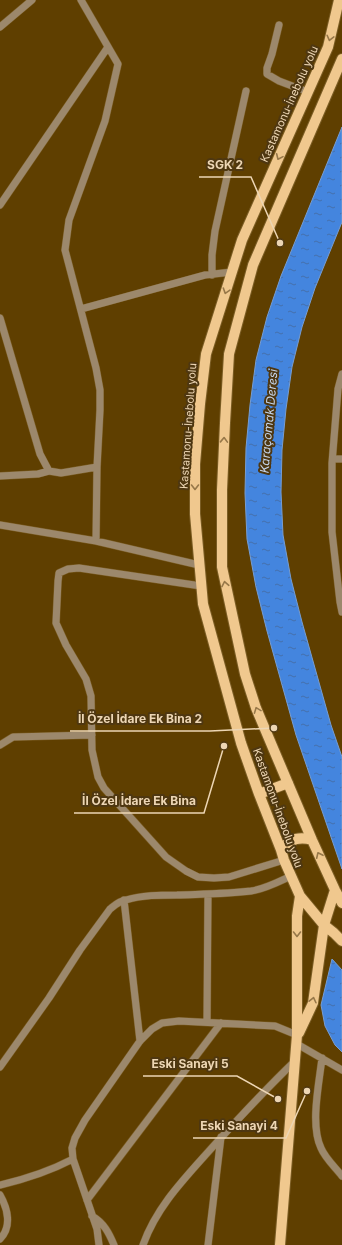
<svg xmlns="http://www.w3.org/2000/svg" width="342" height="1245" font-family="Inter,sans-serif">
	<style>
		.water { fill: url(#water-ripples); stroke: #779dd1 }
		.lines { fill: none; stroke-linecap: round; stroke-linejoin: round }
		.minor-casing { stroke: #7b5d24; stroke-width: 8 }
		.major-casing { stroke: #7b5d24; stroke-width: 12 }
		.minor { stroke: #9c886c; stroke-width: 7 }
		.major { stroke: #f0c88e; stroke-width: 10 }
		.oneway { stroke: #977849 }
		.labels { text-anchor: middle; stroke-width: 4; stroke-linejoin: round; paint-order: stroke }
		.street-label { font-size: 11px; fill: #edd6b4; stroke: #4e3711 }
		.water-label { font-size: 12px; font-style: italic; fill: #c5d5eb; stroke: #4e3711 }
		.leader { fill: none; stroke: #edd6b4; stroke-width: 1.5 }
		.callout-dot { fill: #edd6b4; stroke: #4e3711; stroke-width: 1.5 }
		.callout-label { font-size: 12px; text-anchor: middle; font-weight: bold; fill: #edd6b4; stroke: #4e3711; stroke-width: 4; stroke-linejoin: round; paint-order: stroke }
	</style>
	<defs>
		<pattern id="water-ripples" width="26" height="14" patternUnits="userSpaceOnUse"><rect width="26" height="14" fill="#4485de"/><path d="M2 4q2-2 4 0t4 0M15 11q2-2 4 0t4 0" fill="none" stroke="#4570ac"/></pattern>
	</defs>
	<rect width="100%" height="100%" fill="#5f3f00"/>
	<!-- water -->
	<path class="water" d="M342,127V222L315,288L302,327L292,367L286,409L282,450L281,492L283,535L291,579L302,622L331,725L342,757V869L296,735L267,631L256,587L247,539L245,493L246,448L250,405L256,360L267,317L281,276Z
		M332,959L342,970V1052L335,1045L325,1026L321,1005Z"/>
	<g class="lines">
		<!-- minor casing -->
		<g class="minor-casing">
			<path id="minor" d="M81,0L118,64L105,121L69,220L65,250L96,368L100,390V410L97,467L96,541
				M279,25L272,54L267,68V74L279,81L308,92
				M0,27L32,0
				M0,205L108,47
				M212,275V255L215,231L246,91
				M81,309L205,275L232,272
				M0,318L40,454L49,471L61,473L97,467
				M342,374L338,389L332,463V532L340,602L342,612
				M333,459H342
				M0,476L38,474L49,471
				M0,525L96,541L199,565
				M201,586L79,568L68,569L59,573L58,581L56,623L66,645L86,679L91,696L92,750L98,777L104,788L166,857L186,871L198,877L214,878L229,877L284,860
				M0,745L13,737L92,735
				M124,900L140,1041
				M207,1022L208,894
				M297,1044L342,1070
				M322,1058C319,1084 310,1125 321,1148C325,1158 335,1167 342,1176
				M0,1067L49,998L80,950L110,909C115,905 119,901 126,900C142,895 160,895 177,895C202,894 226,894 251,891C265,889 278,882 291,876
				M0,1185C26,1179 50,1171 73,1159
				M0,1195C8,1209 12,1227 0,1239
				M87,1200L221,1023
				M92,1216C104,1223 109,1233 114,1245
				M99,1245L97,1229L73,1159L72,1148L75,1138L85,1120L140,1041L152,1029L162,1023L179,1021L275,1026L297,1035
				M143,1245C156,1208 183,1180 209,1151C237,1120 265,1090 295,1061
				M208,1245L221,1137"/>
		</g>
		<!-- major casing -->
		<g class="major-casing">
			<path id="major" d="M339,0L328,47L242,240L206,354L200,404L195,464V514L203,604L241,743L259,794L281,850L284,860L300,896L324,925L334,933L342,941
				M342,59L253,265L229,354L225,423L222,490V567L245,674L256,708L312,840L335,890L342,903
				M259,794L288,783
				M281,850C289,839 299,836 312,840
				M299,1033L313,1003L324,925L335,890
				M280,1245L297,1035V916L300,896"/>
		</g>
		<!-- minor -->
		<use href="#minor" class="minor"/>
		<!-- major -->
		<use href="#major" class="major"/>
	</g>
	<!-- one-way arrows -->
	<defs><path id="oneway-chevron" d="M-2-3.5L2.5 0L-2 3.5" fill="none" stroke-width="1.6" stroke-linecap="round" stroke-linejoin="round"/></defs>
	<g class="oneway">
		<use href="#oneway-chevron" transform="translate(330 38) rotate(104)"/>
		<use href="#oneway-chevron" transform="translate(279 157) rotate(114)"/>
		<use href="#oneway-chevron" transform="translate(226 291) rotate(108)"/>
		<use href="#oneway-chevron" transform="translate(224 440) rotate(-88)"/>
		<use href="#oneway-chevron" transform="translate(195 487) rotate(90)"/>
		<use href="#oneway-chevron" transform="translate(225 584) rotate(-101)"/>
		<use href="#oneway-chevron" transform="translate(257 710) rotate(-111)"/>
		<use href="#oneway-chevron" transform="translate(319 855) rotate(-115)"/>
		<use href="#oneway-chevron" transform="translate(297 934) rotate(90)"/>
		<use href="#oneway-chevron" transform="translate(313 1000) rotate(-77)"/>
	</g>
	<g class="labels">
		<!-- street labels -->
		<g class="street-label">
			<text transform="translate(289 104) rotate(-66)" y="4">Kastamonu-İnebolu yolu</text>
			<text transform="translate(188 426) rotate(-86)" y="4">Kastamonu-İnebolu yolu</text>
			<text transform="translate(278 808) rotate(70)" y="4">Kastamonu-İnebolu yolu</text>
		</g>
		<!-- water labels -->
		<g class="water-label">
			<text transform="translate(269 421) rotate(-85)" y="4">Karaçomak Deresi</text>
		</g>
	</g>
	<!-- callouts -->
	<path class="leader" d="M280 243L251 177H199M274 728L210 731H70M224 746L204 813H74M278 1099L237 1076H143M307 1091L286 1138H193"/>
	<g class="callout-dot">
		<circle cx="280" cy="243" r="4"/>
		<circle cx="274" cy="728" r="4"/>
		<circle cx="224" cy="746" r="4"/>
		<circle cx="278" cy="1099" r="4"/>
		<circle cx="307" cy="1091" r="4"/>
	</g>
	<g class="callout-label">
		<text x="225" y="169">SGK 2</text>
		<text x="140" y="723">İl Özel İdare Ek Bina 2</text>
		<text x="139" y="805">İl Özel İdare Ek Bina</text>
		<text x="190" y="1068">Eski Sanayi 5</text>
		<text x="239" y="1130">Eski Sanayi 4</text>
	</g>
</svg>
